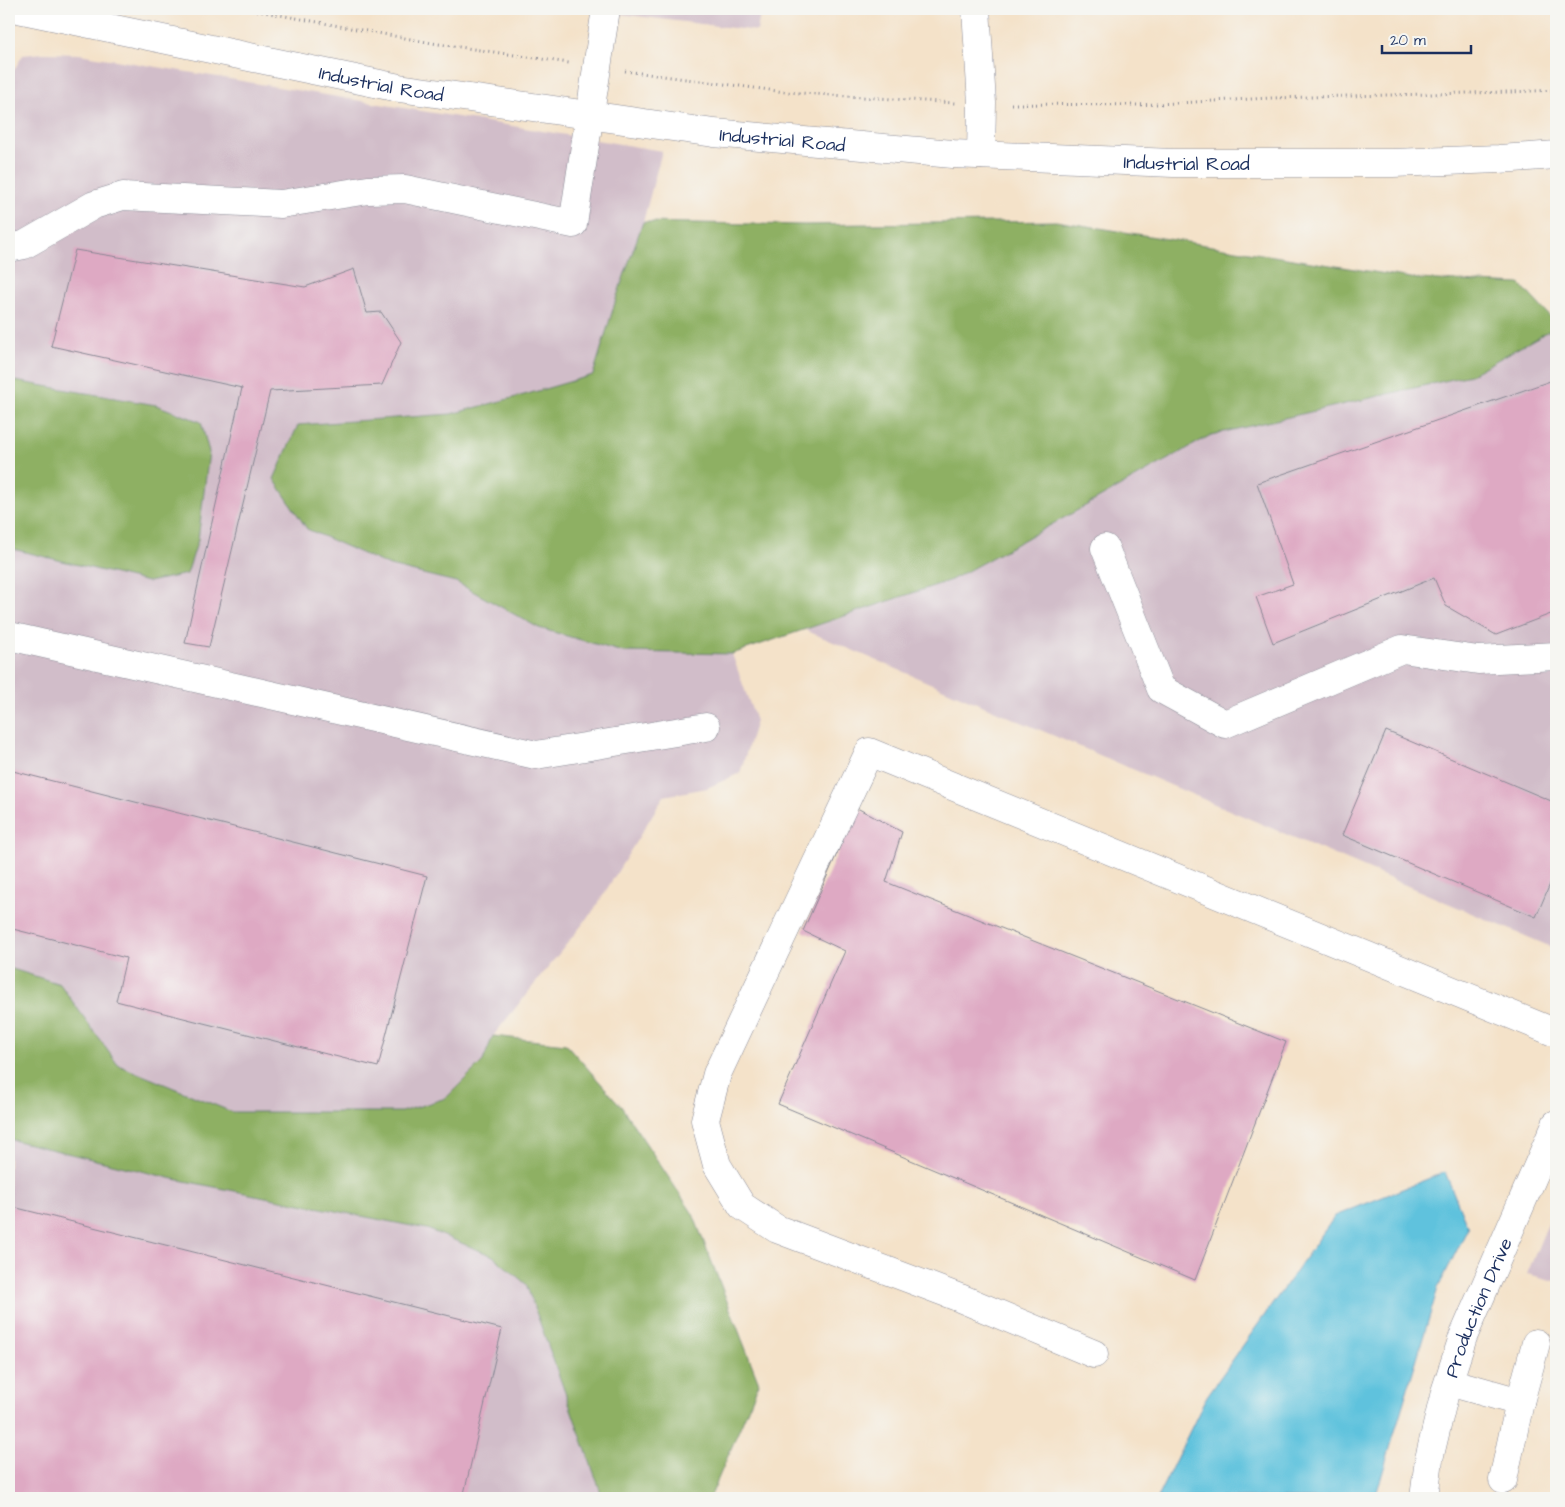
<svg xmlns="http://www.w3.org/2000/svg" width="1565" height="1507" font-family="'Architects Daughter',sans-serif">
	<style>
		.industrial { fill: #d1bdc9 }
		.forest { fill: #8eb064; stroke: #547061 }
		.water { fill: #5fc2dd; stroke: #3d789e }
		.building { fill: #dea9c3 }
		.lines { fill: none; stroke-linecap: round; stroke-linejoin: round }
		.minor-casing { stroke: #888894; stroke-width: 29 }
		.major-casing { stroke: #888894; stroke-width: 29 }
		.path { stroke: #888894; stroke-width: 3; stroke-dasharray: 1 4; stroke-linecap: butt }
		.minor { stroke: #fff; stroke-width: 28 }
		.major { stroke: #fff; stroke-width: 28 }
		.labels { text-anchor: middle; stroke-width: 4; stroke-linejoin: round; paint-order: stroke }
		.street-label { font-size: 19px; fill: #1b2f5e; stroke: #f6f6f2 }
	</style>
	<rect width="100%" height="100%" fill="#f6f6f2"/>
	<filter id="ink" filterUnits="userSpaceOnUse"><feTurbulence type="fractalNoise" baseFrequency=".02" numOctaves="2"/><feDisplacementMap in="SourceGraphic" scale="10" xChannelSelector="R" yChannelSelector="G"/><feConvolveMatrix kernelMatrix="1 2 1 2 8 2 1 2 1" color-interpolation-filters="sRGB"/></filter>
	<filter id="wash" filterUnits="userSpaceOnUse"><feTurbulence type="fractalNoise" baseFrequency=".0096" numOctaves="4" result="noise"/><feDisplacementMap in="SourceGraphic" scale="20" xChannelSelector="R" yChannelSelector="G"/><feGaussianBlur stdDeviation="1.12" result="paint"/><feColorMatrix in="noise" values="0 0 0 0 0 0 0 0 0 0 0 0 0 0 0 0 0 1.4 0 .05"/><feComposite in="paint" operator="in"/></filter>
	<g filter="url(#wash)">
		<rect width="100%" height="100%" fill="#f4e2c9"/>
		<!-- industrial -->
		<path class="industrial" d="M580,9H761L757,31Z
			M44,53L79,54L662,151L643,222L617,296L593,375L524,395L451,414L298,425L390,566L456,582L539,628L623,652L732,654L756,721L740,773L707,788L664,796L594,910L493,1036L483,1061L446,1098L401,1112H232L118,1065L60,984L9,968V78L23,55Z
			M1556,327V949L805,630L951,580L1078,510L1211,435L1470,375Z
			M9,1139L174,1179L427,1229L493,1256L526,1284L603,1498H9Z
			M1556,1204V1281L1527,1274Z"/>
		<!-- forest -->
		<path class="forest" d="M1056,221L1417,279L1520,284L1556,323V327L1470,375L1211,435L1078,510L951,580L732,654L623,652L539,628L456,582L390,566L307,529L274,479L298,425L451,414L524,395L593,375L617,296L643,222L805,225Z
			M9,380L156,405L201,422L209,452L198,540L187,574L148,582L9,548Z
			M9,968L60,984L118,1065L232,1112H401L446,1098L483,1061L493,1036L566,1044L621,1106L693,1214L759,1383L710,1498H603L526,1284L493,1256L427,1229L174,1179L9,1139Z"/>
		<!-- water -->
		<path class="water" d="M1445,1172L1468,1228L1438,1288L1375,1498H1157L1207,1396L1335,1216Z"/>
		<g id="blocks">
			<!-- building -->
			<path class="building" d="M75,250L305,287L354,269L367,313L381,312L401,342L382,385L270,391L209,647L185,643L242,388L51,346Z
				M1556,379V612L1496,635L1446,606L1434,578L1273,643L1256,597L1293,584L1257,483Z
				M1386,731L1556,803V870L1536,917L1342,835Z
				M9,770L427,876L378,1067L116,1001L126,958L9,928Z
				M857,808L902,832L886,882L1286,1042L1195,1280L778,1104L845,951L803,931Z
				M9,1206L502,1329L463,1498H9Z"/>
		</g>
	</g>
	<g filter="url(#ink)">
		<use href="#blocks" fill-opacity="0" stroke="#888894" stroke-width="1"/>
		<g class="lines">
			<!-- minor casing -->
			<g class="minor-casing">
				<g id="minor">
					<path d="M976,9L982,103L981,155"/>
					<path d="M9,248L24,245L94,205L123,196L281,204L368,190L405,189L573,224L606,9"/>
					<path d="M1105,548L1161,689L1225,724L1402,649L1478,660L1556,656"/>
					<path d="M9,636L536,755L706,727"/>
					<path d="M1094,1354L960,1298L777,1229L742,1206L717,1165L705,1120L717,1074L869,752L1556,1033"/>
					<path d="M1449,1382L1520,1402L1536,1343"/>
					<path d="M1503,1480L1520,1402"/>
					<path id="s1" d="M1424,1498L1429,1459L1445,1392L1463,1337L1556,1124"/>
				</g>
			</g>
			<!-- major casing -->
			<g class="major-casing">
				<g id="major">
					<path id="s2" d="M18,9L399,88L714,133L953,154L1173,163H1393L1499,159L1556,155"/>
				</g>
			</g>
			<!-- path -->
			<path class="path" d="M247,9L432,43L569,63
				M625,71L785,92L955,103
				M1011,104L1137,105L1271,98L1510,92L1556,90"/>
			<!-- minor -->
			<use href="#minor" class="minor"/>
			<!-- major -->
			<use href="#major" class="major"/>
		</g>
	</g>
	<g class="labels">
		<!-- street labels -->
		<g class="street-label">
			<text dy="7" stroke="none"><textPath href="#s2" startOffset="371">Industrial Road</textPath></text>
			<text dy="7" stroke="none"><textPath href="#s2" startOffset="776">Industrial Road</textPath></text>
			<text dy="7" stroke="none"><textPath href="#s2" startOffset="1181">Industrial Road</textPath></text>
			<text dy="7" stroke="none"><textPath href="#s1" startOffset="199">Production Drive</textPath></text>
		</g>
	</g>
	<!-- margin -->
	<rect width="1565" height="1507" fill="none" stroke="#f6f6f2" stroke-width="30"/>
	<!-- scale -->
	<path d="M1382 45v8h89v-8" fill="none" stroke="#1b2f5e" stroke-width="2.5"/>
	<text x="1390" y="45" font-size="15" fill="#1b2f5e" stroke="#f6f6f2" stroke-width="4" paint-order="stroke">20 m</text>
</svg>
